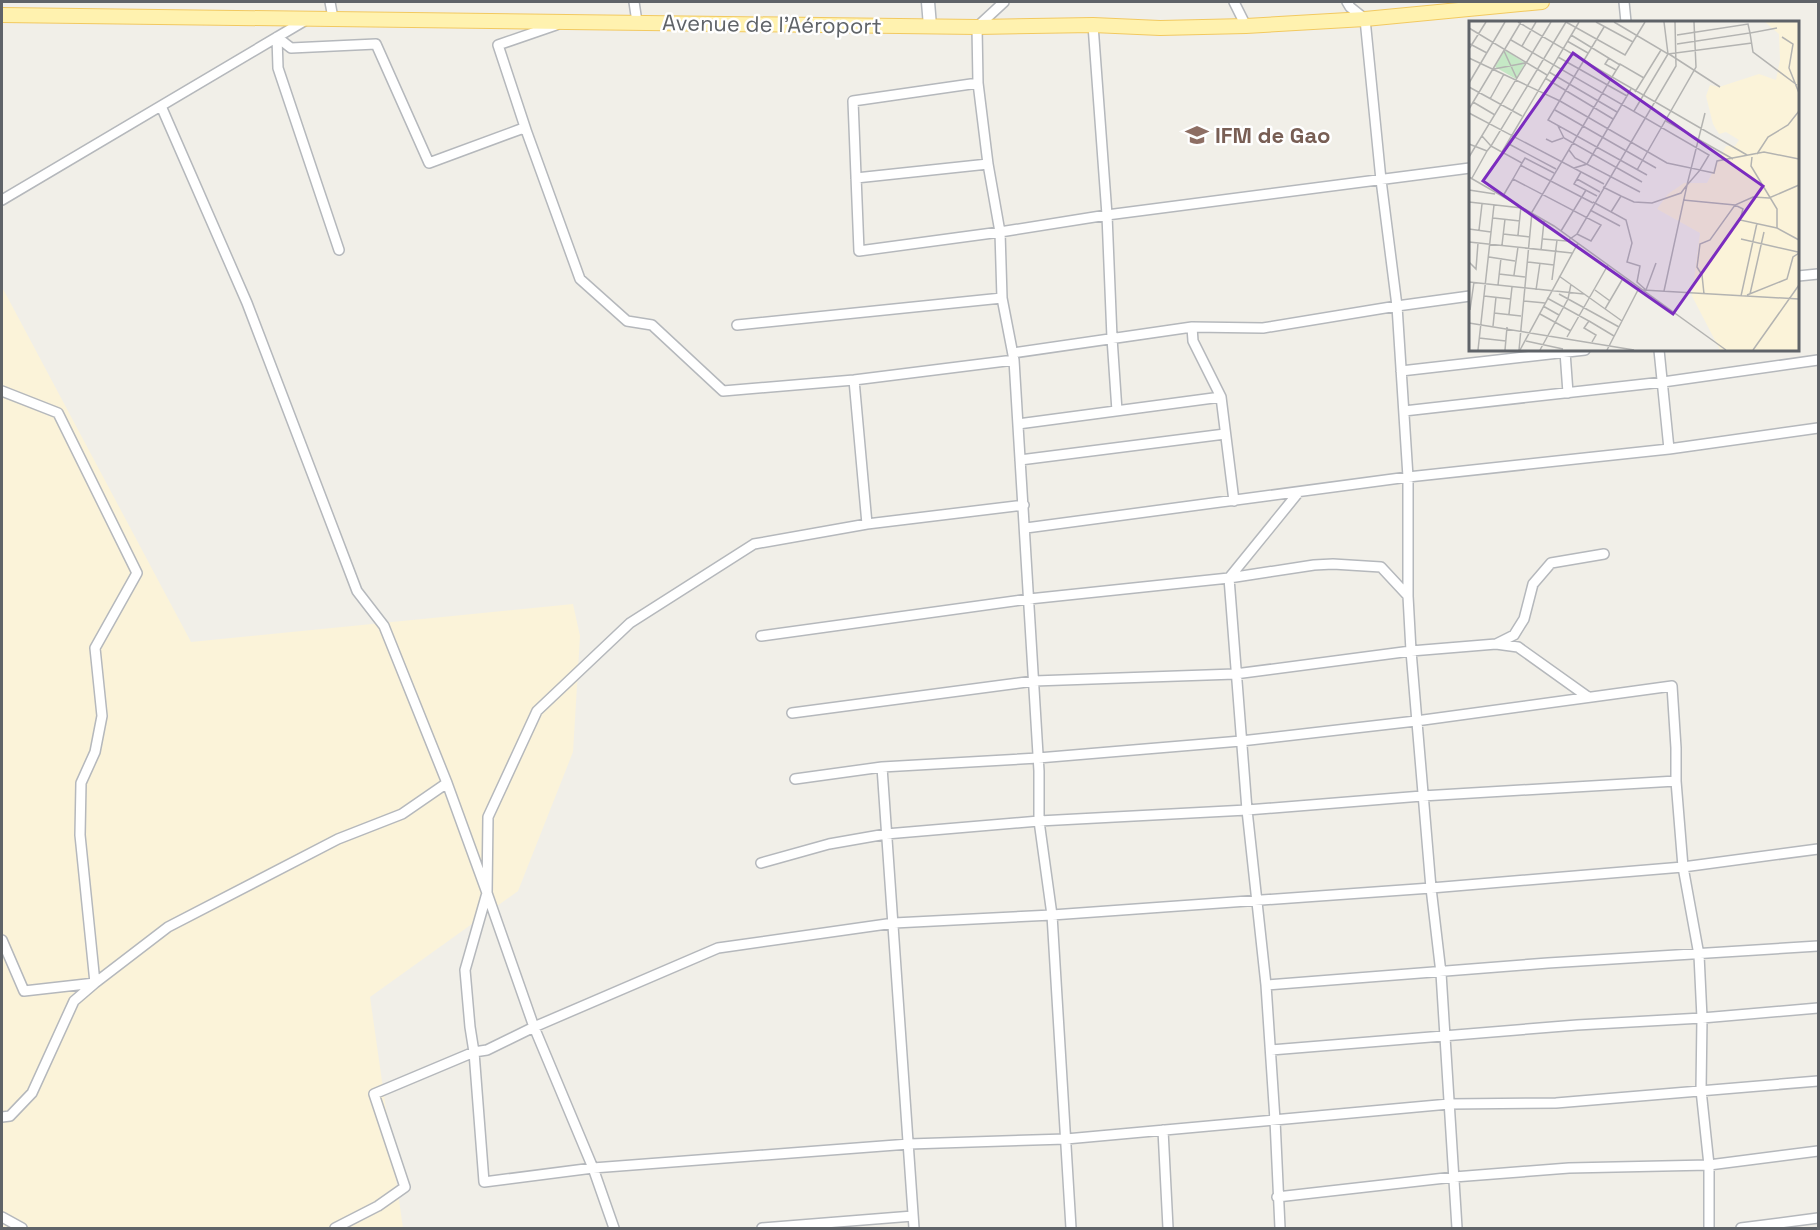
<svg xmlns="http://www.w3.org/2000/svg" width="1820" height="1230" font-family="'Space Grotesk',sans-serif">
	<style>
		.sand { fill: #fbf3d9 }
		.lines { fill: none; stroke-linecap: round; stroke-linejoin: round }
		.street-casing { stroke: #b5b8bc; stroke-width: 12 }
		.secondary-casing { stroke: #b6babf; stroke-width: 15 }
		.primary-casing { stroke: #f2c960; stroke-width: 16 }
		.street { stroke: #fff; stroke-width: 9 }
		.secondary { stroke: #fff; stroke-width: 12 }
		.primary { stroke: #fff2af; stroke-width: 14 }
		.labels { text-anchor: middle; stroke-width: 5; stroke-linejoin: round; paint-order: stroke }
		.street-label { font-size: 22px; fill: #5f6368; stroke: #fff }
		.education-label { font-size: 22px; font-weight: bold; fill: #785e54; stroke: #fff; text-anchor: start }
		.inset-road { fill: none; stroke: #b3b3b1; stroke-width: 1.5 }
		.view { fill: #7b2cbf; fill-opacity: 0.15; stroke: #7b2cbf; stroke-width: 3 }
		.inset-edge { fill: none; stroke: #5f6368; stroke-width: 3 }
	</style>
	<rect width="100%" height="100%" fill="#f1efe8"/>
	<!-- sand -->
	<path class="sand" d="M2,287L191,642L573,604L580,636L573,752L518,891L370,997L403,1228H2Z"/>
	<g class="lines">
		<!-- street casing -->
		<g class="street-casing">
			<path id="street" d="M330,2L333,18
				M634,2L637,22
				M1004,2L977,27L978,83L988,164L1000,232L1002,298L1014,360L1039,771V821L1052,915L1071,1228
				M1234,2L1246,26
				M1347,2L1350,7L1365,19L1381,180L1397,306L1408,477V596L1411,651L1431,888L1441,973L1457,1228
				M1624,2L1626,22
				M1093,25L1107,215L1112,338L1117,411
				M277,37L291,48L376,44L429,163L521,129L526,130L580,279L627,321L652,325L723,391L854,380L1014,360
				M277,37L278,68L339,250
				M978,83L853,101L859,251L1000,232L1107,215L1470,168
				M161,106L247,303L357,591L384,626L447,783L487,893L465,970L470,1027L474,1052L374,1094L405,1187L378,1206L335,1228
				M526,130L498,45L556,25
				M856,178L988,164
				M2,200L306,20
				M1798,276L1818,274
				M737,325L1002,298
				M1192,327L1193,341L1221,397
				M1659,350L1669,449
				M1565,352L1568,393
				M1013,353L1192,327L1263,328L1397,306L1470,296
				M1401,371L1585,350
				M2,391L58,413L137,573L95,648L102,716L95,752L81,783L80,835L95,983L74,1001L32,1093L10,1116L2,1117
				M1404,411L1663,382L1818,360
				M1018,424L1221,397L1234,501
				M1020,460L1225,434
				M867,524L1024,505
				M1026,528L1408,477L1669,449L1818,428
				M761,636L1029,599L1229,578L1314,565L1333,564L1381,567L1408,596
				M1496,644L1514,635L1524,619L1533,584L1551,563L1604,554
				M792,713L1034,681L1235,674L1411,651L1496,644L1518,647L1588,697
				M882,767L914,1228
				M795,779L882,767L1038,758L1241,741L1416,721L1672,686L1676,748V781L1683,867L1699,955L1702,1018L1701,1090L1709,1165V1228
				M1818,849L1683,867L1431,888L1052,915L894,923L718,948L534,1027L487,1050L474,1052L484,1182L593,1168L909,1144L1066,1139L1449,1104L1556,1103L1818,1081
				M761,863L829,844L886,834L1039,821L1247,810L1422,796L1676,781
				M2,940L24,991L95,983L168,927L338,839L402,814L447,783
				M1266,985L1548,963L1818,946
				M1271,1050L1577,1025L1702,1018L1818,1008
				M1163,1130L1168,1228
				M1277,1197L1454,1177L1569,1168L1709,1165L1818,1151
				M2,1217L22,1228
				M614,1228L593,1168L534,1027L487,893L488,817L537,711L630,623L754,544L867,524L854,380
				M762,1228L913,1216
				M1280,1228L1275,1120L1266,985L1247,810L1229,578L1298,493
				M1741,1228L1818,1218"/>
		</g>
		<!-- secondary casing -->
		<g class="secondary-casing">
			<path id="secondary" d="M928,2L930,26"/>
		</g>
		<!-- primary casing -->
		<g class="primary-casing">
			<path id="primary" d="M2,15L977,27L1093,25L1160,28L1246,26L1365,19L1542,2"/>
		</g>
		<!-- street -->
		<use href="#street" class="street"/>
		<!-- secondary -->
		<use href="#secondary" class="secondary"/>
		<!-- primary -->
		<use href="#primary" class="primary"/>
	</g>
	<!-- icons -->
	<defs>
		<g id="school-bare" transform="scale(1.8)"><path d="M0-5L7-2L0 1L-7-2ZM-4 1L0 2.5L4 1V4Q0 6-4 4Z" fill="#8d6e63" stroke="#fff" stroke-width="2.5" paint-order="stroke"/></g>
	</defs>
	<g fill-rule="evenodd">
		<use href="#school-bare" x="1197" y="135"/>
	</g>
	<g class="labels">
		<!-- street labels -->
		<g class="street-label">
			<text transform="translate(772 24) rotate(1)" y="8">Avenue de l'Aéroport</text>
		</g>
		<!-- education labels -->
		<g class="education-label">
			<text x="1215" y="143">IFM de Gao</text>
		</g>
	</g>
	<!-- overview -->
	<g transform="translate(1469 21)">
		<rect width="330" height="330" fill="#f1efe8"/>
		<path d="M36,29L56,42L47,58L26,46Z" fill="#c5e8c5"/>
		<path d="M296,1H330V329H251L223,275L231,212L188,188L199,173L215,162H238L257,125H266L270,119L257,111L250,113L244,103L237,75L241,64L250,66L290,53L307,59L311,39L310,13Z" fill="#fbf3d9"/>
		<path class="inset-road" d="M49,1L143,56L63,191L50,329M97,1L156,34L176,1M127,1L164,21M145,1L199,33L283,22M135,6L79,99L178,154M0,7L78,54M308,7L281,12L284,31L328,64M102,14L151,44M208,14L279,3L281,12L208,23M313,16L324,23L320,47L330,72M98,20L119,32M1,23L18,32M53,25L67,1M0,28L17,1M35,30L48,58M200,33L251,66M89,36L158,75M0,37L91,80L198,142L231,149L240,134L42,19M140,37L136,43L147,49M25,48L56,42M80,51L148,91M76,57L144,98M175,57L151,43L143,56L278,134M0,62L36,1M0,66L53,95M166,71L192,29M21,78L35,53M4,81L26,94M0,88L52,1M86,89L187,147M165,90L199,33L195,1M0,92L135,163M197,100L264,138M89,105L95,117L173,161M13,115L22,125L97,1M77,118L83,121L94,117M38,122L87,148M0,123L18,130L3,157M100,129L106,137L171,171M18,130L22,125L53,142L44,158M33,131L110,1M288,133L299,116L319,104L330,90M0,136L82,1M283,136L282,145L308,188V207L330,219M53,142L56,137L85,152M51,144L124,182M105,147L118,143L162,68M168,149L227,46L225,1M112,151L105,163L128,175M0,156L85,205L257,329M108,158L131,171M134,166L152,175M0,169L26,173M34,175L44,158L132,204L122,220L108,213M214,179L266,184L274,188L271,199L308,207M0,181L53,187M124,181L157,199L163,222L158,241L171,245L168,261L177,269L187,242M121,189L151,205M142,191L152,175L165,181L183,182L212,172L218,164L236,92M24,197L51,200M0,208L22,211M10,209L13,183M92,210L117,169M34,213L61,216M49,214L52,185M74,218L98,220L108,213L207,45L206,1M272,218L329,231M0,221L103,232M33,224L36,198M72,230L75,200M20,236L46,240M0,241L7,248L9,222M59,241L85,244M30,253L56,256M45,254L49,226M90,255L153,300M83,259L88,219M0,261L115,273M29,264L32,237M67,269L71,242M126,269L141,280M174,269L330,278M195,270L218,164L231,149L245,152L248,140L295,131L330,138M90,273L150,306M235,273L233,254L228,246L231,223L241,219L266,184L284,176L300,177L330,164M281,273L295,211M278,274L318,258L324,236L330,232M15,275L42,278M272,275L288,202M78,277L120,300L115,307L127,314L123,321M54,280L76,282M74,285L90,294M136,288L153,259M1,289L5,261M25,292L52,295M40,293L43,266M71,293L102,310M120,300L145,315M0,302L165,329M24,305L27,276M98,316L139,244M10,317L37,320M57,320L94,328M9,329L25,184M36,329L38,306M51,329L109,222M71,329L99,278L102,263M138,329L170,267M284,329L330,264"/>
		<path class="view" d="M104,32L294,165L204,293L14,160Z"/>
		<rect width="330" height="330" class="inset-edge"/>
	</g>
	<!-- border -->
	<rect width="1820" height="1230" fill="none" stroke="#5f6368" stroke-width="6"/>
</svg>
